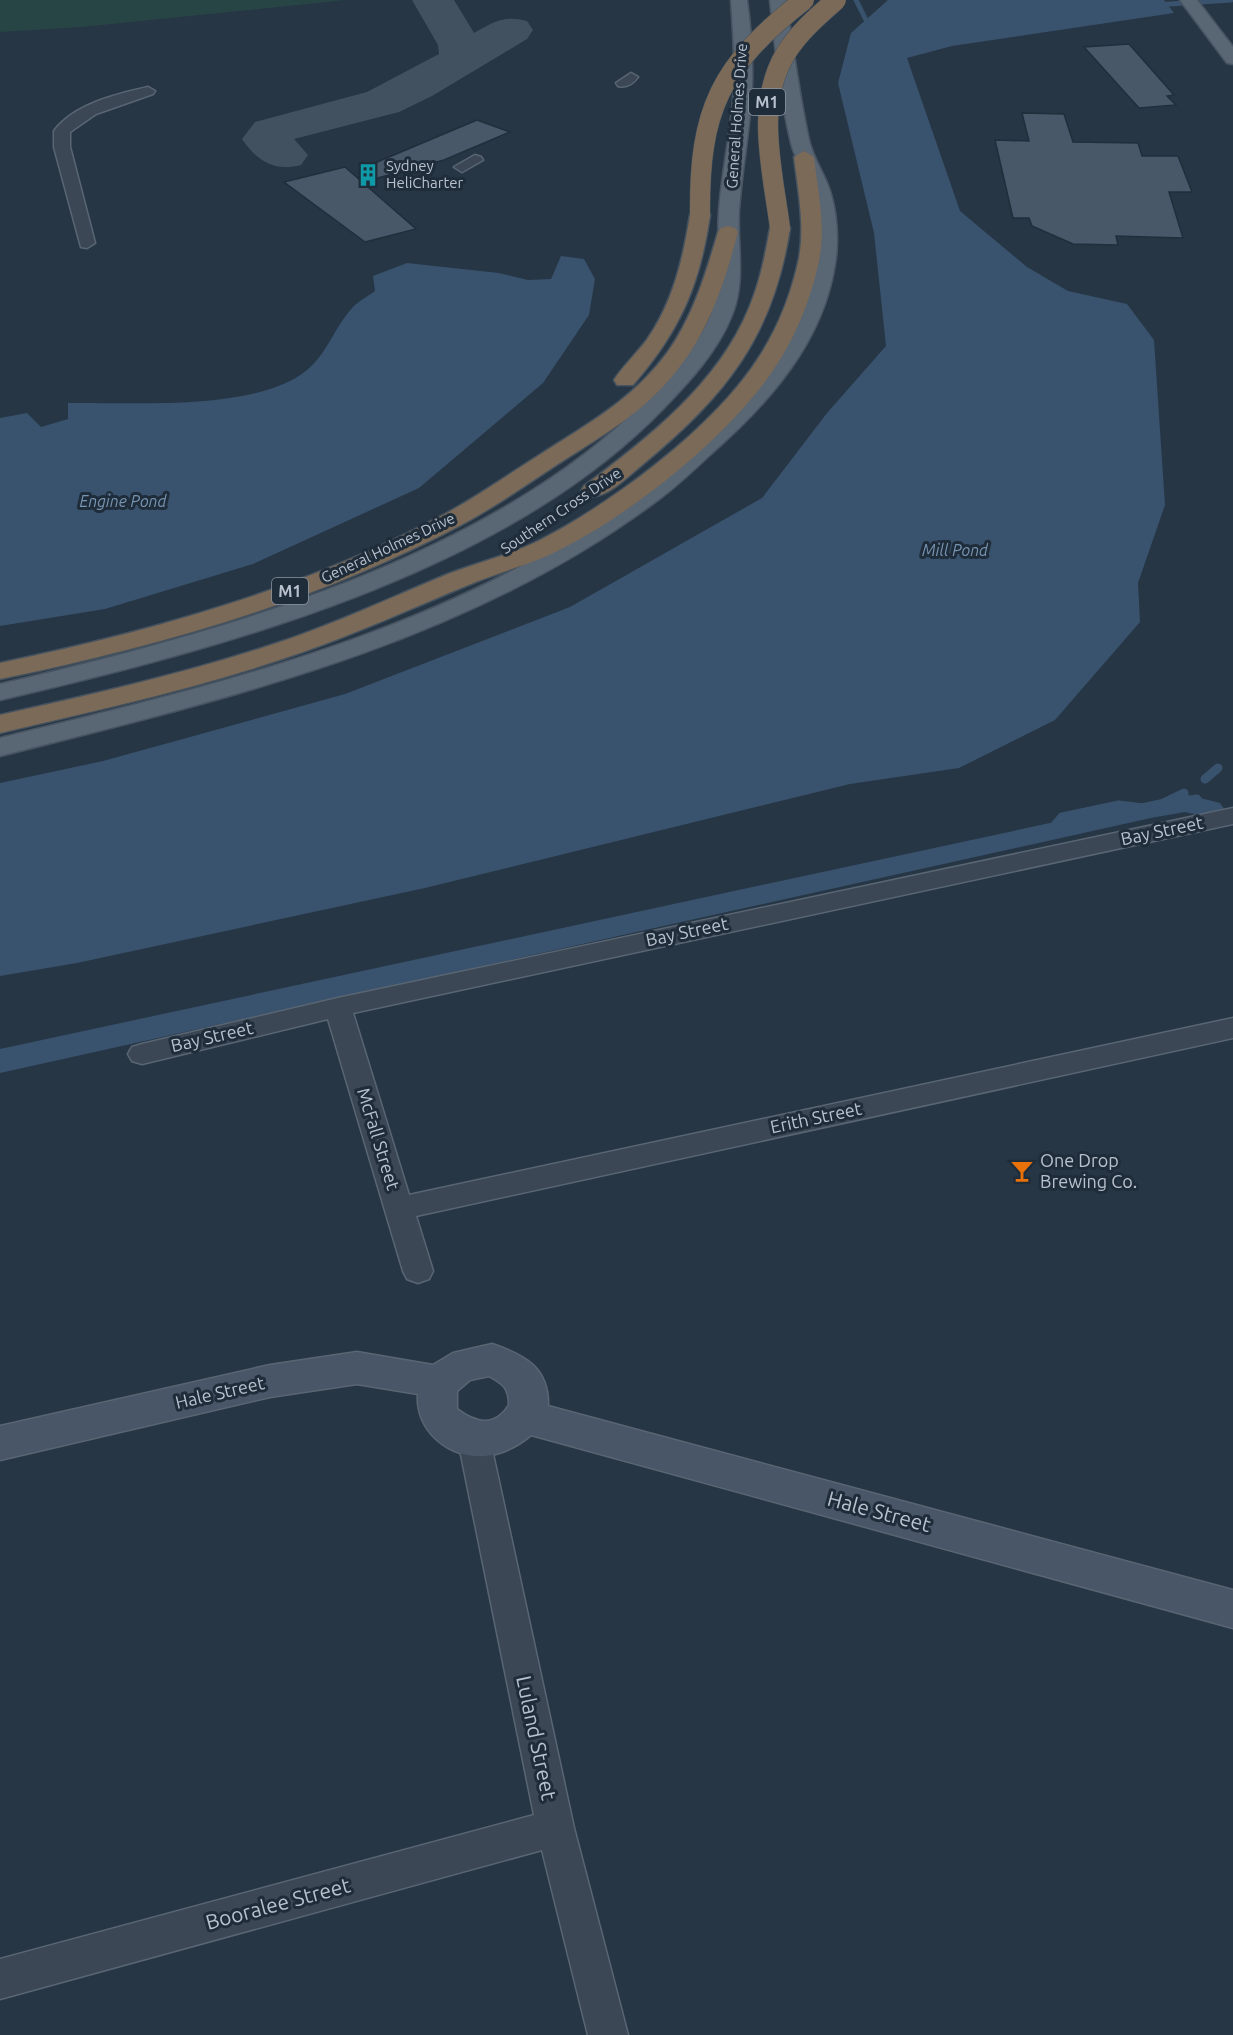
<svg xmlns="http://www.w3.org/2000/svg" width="1233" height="2035" font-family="Ubuntu,sans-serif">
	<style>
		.green { fill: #284546 }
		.water { fill: #39526d }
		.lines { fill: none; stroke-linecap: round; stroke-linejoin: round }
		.stream-far1 { stroke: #39526d; stroke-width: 5 }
		.stream { stroke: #39526d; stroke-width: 9 }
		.canal { fill: #39526d; fill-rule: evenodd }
		.taxiway { fill: #425160; fill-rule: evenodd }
		.building { fill: #485869; stroke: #212e3c; stroke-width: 1.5 }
		.street-casing { stroke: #596572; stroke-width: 3 }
		.secondary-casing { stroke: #596572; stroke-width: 3 }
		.primary-casing { stroke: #475361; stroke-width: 3 }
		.highway-casing { stroke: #45525f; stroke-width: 3 }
		.street { fill: #3b4754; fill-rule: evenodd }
		.secondary { fill: #485668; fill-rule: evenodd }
		.primary { fill: #596674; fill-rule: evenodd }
		.highway { fill: #7b6a57; fill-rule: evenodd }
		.highway-bridge-casing { stroke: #45525f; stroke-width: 21; stroke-linecap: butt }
		.highway-bridge { stroke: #7b6a57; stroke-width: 20 }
		.labels { text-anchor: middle; stroke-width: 6; stroke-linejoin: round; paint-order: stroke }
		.far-street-label { font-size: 15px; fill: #b8c2ce; stroke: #1f2c3a }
		.far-poi-label { font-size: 15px; fill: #b8c2ce; stroke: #1f2c3a; text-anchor: start }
		.shield { fill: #1f2c3a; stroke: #8a95a2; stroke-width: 1.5 }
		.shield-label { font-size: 16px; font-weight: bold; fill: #b8c2ce }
		.far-water-label { font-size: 16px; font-style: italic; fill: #7795b2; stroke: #1f2c3a }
		.street-label { font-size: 18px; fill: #b8c2ce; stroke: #1f2c3a }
		.poi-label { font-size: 18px; fill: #b8c2ce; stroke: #1f2c3a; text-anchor: start }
		.near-street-label { font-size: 21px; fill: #b8c2ce; stroke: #1f2c3a }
	</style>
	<rect width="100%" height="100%" fill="#263645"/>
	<!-- green -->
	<path class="green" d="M0,0H346L82,27L0,32Z"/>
	<!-- water -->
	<path class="water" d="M888,0H1164L1174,13L952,46L907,58L960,211L1027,267L1068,291L1127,304L1154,340L1165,505L1138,583L1140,622L1055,720L959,768L850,784L425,888L77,963L0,976V783L103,761L345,694L570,607L762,498L827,413L886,346L874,233L838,83L851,33Z
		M561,256L584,259L595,279L589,315L543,383L419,488L253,564L105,609L0,626V418L27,413L41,427L68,419V403C132,402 256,412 307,370C327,354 335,326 353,307C359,301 368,296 375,291L373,276L407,263L499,273L528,280L551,279Z"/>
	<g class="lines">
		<!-- stream-far1 -->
		<path class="stream-far1" d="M856,0L866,20
			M1155,5L1231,0"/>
		<!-- stream -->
		<path class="stream" d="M1205,779L1218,768
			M1175,804L1197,799
			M1048,833L1062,817L1119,805L1151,809L1184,793"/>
		<!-- canal -->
		<path class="canal" d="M1185,794L1220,803L1224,809L1220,815L1210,818L1185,812L1151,818L0,1073V1049Z"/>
		<!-- taxiway -->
		<path class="taxiway" d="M412,0H454L474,33C494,22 504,15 527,21L533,30L527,39L432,96L399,112L294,139L308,155L301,165C274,172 257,161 242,139L255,122L367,92L439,54L438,45Z"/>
	</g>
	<!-- building -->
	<path class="building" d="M1129,44L1174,95L1167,96L1176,105L1139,108L1084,47Z
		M1022,113L1064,114L1073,142L1138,143L1142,156H1178L1192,192H1169L1183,238L1116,236L1118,245L1073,244L1032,226L1029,218H1013L995,140L1029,141Z
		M477,120L510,132L444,160L374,179L370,165Z
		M345,167L416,229L365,242L284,182Z"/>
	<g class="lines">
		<!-- street casing -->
		<g class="street-casing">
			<path id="street" d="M631,73L638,77C633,84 626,88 618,86L616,83Z
				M148,87L155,91L153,94L96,114L70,132V147L95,243L87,248L81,247L54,147V131C74,104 117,94 148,87Z
				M475,155L481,157L483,160L462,172L454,167Z
				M1233,808V824L353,1013L409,1195L1233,1018V1038L416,1216L433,1271L429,1279L418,1283L407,1279L403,1271L328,1019L142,1064L132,1061L128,1054L132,1047L142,1044L338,998Z
				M474,1426L485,1430L490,1440L574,1828L628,2035H588L542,1850L0,1999V1959L534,1815L458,1440L463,1430Z"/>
		</g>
		<!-- secondary casing -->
		<g class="secondary-casing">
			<path id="secondary" d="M492,1344C525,1355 549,1368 548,1406L1233,1590V1628L531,1435C518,1446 502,1454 485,1456C449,1459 415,1430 418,1394L357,1384L270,1397L0,1460V1426L270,1365L357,1352L433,1365L453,1353ZM489,1376C503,1384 509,1387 509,1405C495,1428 475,1423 457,1409V1391L470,1380Z"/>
		</g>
		<!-- primary casing -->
		<g class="primary-casing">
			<path id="primary" d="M731,0H747C751,29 753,59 752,88C750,129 742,169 739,210C737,246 746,281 732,315C718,351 690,381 663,409C503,575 219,649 0,700V684C214,634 489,560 647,399C669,376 693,352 707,323C725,287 716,250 719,211C722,169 732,128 734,86C735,57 733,28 731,0Z
				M770,0H786C793,47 799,94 809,140C813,157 823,172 829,188C837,211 839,240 835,264C823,343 768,404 711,454C695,469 679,484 662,497C470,643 229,698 0,756V738C220,684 464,628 646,485C663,473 678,458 694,444C750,396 801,340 814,265C819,239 817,209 808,184C802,170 795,158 791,143C780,97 775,48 770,0Z
				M1180,0H1197L1233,47V64L1227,63Z"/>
		</g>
		<!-- highway casing -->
		<g class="highway-casing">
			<path id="highway" d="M804,151L814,157C818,191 826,227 819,261C812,294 799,329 781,358C737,432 627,519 549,555C522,567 493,574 466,586C412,608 358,633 303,652C204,687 102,709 0,733V715C94,694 188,673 280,642C337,623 392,597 448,574C476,563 506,556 534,543C609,506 714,428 759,357C778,328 792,292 799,258C805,225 798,190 794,157Z
				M700,209L707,211L710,215C700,285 680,331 633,385H617L614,380C623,366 636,354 646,341C673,303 683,259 690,215L693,211Z
				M780,222L787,224L790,228C773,338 725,396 642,465C626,478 605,501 584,496L581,491L584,486C648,438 718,384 749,308C760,282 765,256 770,228L773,224Z
				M728,226L735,228L738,232C725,281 710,329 678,369C644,413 603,435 558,464C526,485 495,507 461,525C316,602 160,646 0,679V663C154,631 306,588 445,514C478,496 509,474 541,454C589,423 632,400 667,353C693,317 706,273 718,232L721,228Z"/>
		</g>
		<!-- street -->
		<use href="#street" class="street"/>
		<!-- secondary -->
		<use href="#secondary" class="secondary"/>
		<!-- primary -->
		<use href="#primary" class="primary"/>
		<!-- highway -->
		<use href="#highway" class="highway"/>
		<!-- highway-bridge casing -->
		<g class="highway-bridge-casing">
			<path id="highway-bridge" d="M700,215C699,109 720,66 804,0
				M780,228C773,172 754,105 786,53C799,32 818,16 836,0"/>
		</g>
		<!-- highway-bridge -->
		<use href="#highway-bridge" class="highway-bridge"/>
	</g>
	<!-- icons -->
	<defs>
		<g id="building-bare" transform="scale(1.8)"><path d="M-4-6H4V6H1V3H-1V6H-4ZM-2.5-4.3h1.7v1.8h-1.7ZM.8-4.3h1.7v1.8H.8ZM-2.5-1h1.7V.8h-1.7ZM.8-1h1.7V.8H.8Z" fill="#0f9aa8" stroke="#1f2c3a" stroke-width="2.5" paint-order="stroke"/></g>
		<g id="bar-bare" transform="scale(1.8)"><path d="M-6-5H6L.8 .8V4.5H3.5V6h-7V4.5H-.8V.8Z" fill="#e8710a" stroke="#1f2c3a" stroke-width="2.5" paint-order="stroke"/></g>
	</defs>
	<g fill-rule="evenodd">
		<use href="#building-bare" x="368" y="175"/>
		<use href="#bar-bare" x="1022" y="1171"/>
	</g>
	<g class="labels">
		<!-- far-street labels -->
		<g class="far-street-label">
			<text transform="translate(737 116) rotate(-86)" y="5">General Holmes Drive</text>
			<text transform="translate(561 511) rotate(-34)" y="5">Southern Cross Drive</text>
			<text transform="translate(388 548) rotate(-25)" y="5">General Holmes Drive</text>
		</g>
		<!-- far-poi labels -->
		<g class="far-poi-label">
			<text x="386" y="171">Sydney<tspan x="386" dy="17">HeliCharter</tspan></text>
		</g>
		<!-- shield labels -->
		<g class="shield">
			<rect x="749" y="89" width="36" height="26" rx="4.5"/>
			<rect x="272" y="578" width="36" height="26" rx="4.5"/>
		</g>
		<g class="shield-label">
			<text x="767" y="108">M1</text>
			<text x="290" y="597">M1</text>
		</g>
		<!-- far-water labels -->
		<g class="far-water-label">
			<text x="123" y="507">Engine Pond</text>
			<text x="955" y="556">Mill Pond</text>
		</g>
		<!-- street labels -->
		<g class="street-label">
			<text transform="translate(1162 831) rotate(-12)" y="6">Bay Street</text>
			<text transform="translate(687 932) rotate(-12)" y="6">Bay Street</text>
			<text transform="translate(212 1037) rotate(-13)" y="6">Bay Street</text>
			<text transform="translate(816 1118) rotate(-12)" y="6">Erith Street</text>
			<text transform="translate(378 1139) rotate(73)" y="6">McFall Street</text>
			<text transform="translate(220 1393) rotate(-13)" y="6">Hale Street</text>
		</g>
		<!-- poi labels -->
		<g class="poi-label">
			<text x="1040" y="1167">One Drop<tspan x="1040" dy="21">Brewing Co.</tspan></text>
		</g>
		<!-- near-street labels -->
		<g class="near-street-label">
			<text transform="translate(879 1512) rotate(15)" y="7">Hale Street</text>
			<text transform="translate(536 1738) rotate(78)" y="7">Luland Street</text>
			<text transform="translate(278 1904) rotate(-15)" y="7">Booralee Street</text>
		</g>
	</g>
</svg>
